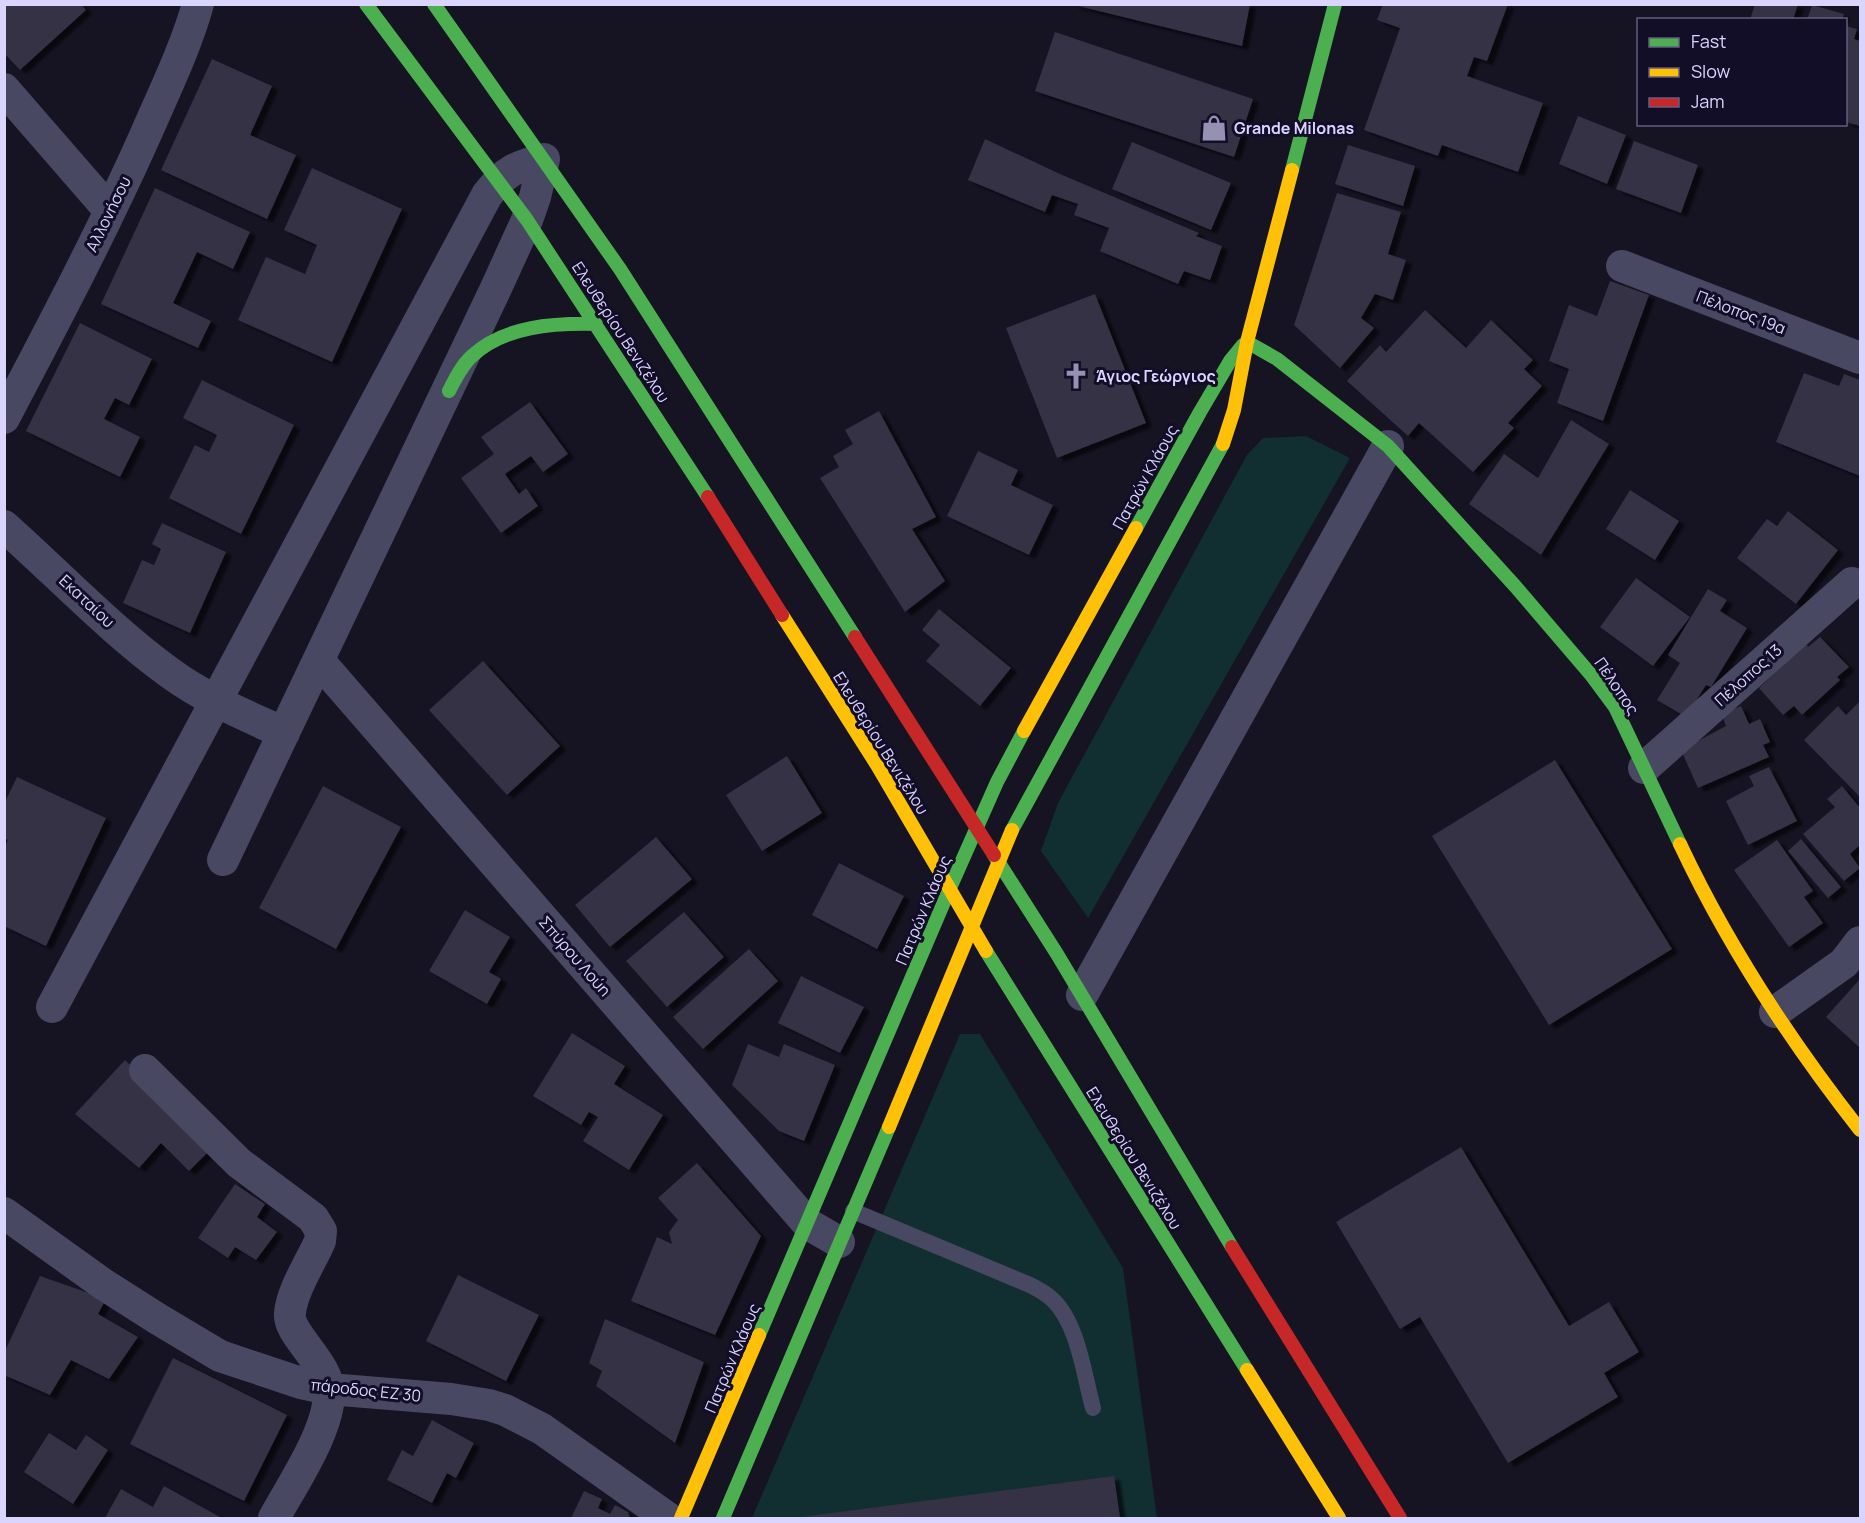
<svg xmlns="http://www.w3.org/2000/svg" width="1865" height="1523" font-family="Manrope,sans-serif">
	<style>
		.green { fill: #112e30 }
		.building { fill: #343144; filter: url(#shadow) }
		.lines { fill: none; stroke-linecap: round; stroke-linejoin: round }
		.lane { stroke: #494863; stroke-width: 16 }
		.street { stroke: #494863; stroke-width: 32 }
		.fast { stroke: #4caf50; stroke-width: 14 }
		.slow { stroke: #ffc107; stroke-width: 14 }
		.jam { stroke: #c62828; stroke-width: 14 }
		.labels { text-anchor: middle; stroke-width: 6; stroke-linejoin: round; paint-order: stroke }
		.poi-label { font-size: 16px; font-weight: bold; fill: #dad5ff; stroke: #130e28; text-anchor: start }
		.street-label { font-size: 16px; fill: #dad5ff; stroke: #130e28 }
	</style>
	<defs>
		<filter id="shadow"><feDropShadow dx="6" dy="4" stdDeviation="1.5" flood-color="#0009"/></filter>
	</defs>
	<rect width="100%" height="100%" fill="#161422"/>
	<!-- green -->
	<path class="green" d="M1306,436L1350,458L1088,918L1041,851L1058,803L1247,455L1263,438Z
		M960,1034H980L1123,1268L1157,1518H752Z"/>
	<!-- building -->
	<path class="building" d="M4,4H81L86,10L20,70L4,53Z
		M1070,4H1250L1242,46Z
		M1383,4H1508L1487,61L1474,57L1467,76L1543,103L1518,172L1442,145L1438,156L1364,130L1400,28L1377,20Z
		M1755,4H1798L1793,20H1750Z
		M1812,5L1844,14L1842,20H1807Z
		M1846,26L1857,29L1854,39L1860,41V126L1846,122Z
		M1055,32L1253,99L1234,157L1035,91Z
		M212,59L272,86L250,135L296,155L267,219L161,170Z
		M1578,116L1626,135L1607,184L1559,164Z
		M985,139L1060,174L1199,233L1196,236L1222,246L1210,280L1184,271L1178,284L1100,251L1109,228L1074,215L1078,204L1052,195L1045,212L968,180Z
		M1634,141L1698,165L1681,213L1616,189Z
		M1132,142L1231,183L1211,230L1112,189Z
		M1348,145L1415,166L1403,206L1335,184Z
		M312,168L402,209L332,362L238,320L266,257L305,274L317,245L284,230Z
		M155,188L250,232L233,269L197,252L173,303L211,321L198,348L101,304Z
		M1337,193L1401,212L1388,254L1406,260L1393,300L1375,294L1361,318L1374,328L1340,368L1294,325Z
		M1610,281L1649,295L1603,421L1557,403L1569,369L1549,361L1569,305L1597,316Z
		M1095,294L1146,423L1057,458L1006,328Z
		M1425,310L1466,348L1491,320L1533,360L1524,369L1542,386L1508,423L1514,428L1473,472L1419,423L1408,436L1347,381L1380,345L1386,352Z
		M80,323L152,359L129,405L115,398L104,419L140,437L120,477L26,431Z
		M1804,373L1839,386L1844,374L1860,380V476L1776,442Z
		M202,380L294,425L241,534L169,498L195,445L209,452L217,435L183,418Z
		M530,402L568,454L543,472L531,456L505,474L519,494L526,488L538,506L501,533L461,478L494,454L481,437Z
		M879,411L936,517L912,529L945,581L905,612L820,478L839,467L833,456L853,444L845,430Z
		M1571,420L1609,444L1541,555L1469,504L1504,454L1538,478Z
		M978,451L1018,470L1011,485L1053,505L1029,555L947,516Z
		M1630,490L1679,521L1655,560L1606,529Z
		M1788,511L1838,550L1796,604L1737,558L1767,519L1777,526Z
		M162,523L226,552L190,633L123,603L142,560L154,565L161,549L152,544Z
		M1636,578L1690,617L1653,666L1600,627Z
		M1708,589L1727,600L1720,611L1747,628L1711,687L1706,685L1686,717L1657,700L1680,663L1668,655Z
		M939,609L1011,668L980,706L926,661L940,645L922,630Z
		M1820,637L1849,667L1837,677L1840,680L1802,715L1794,706L1783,715L1759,688L1806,643L1808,647Z
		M483,661L560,746L507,795L429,710Z
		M1860,701V797L1804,740L1838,706L1846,715Z
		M1741,706L1749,724L1760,719L1770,742L1763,745L1769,757L1698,788L1681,750L1726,726L1722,714Z
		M787,756L822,813L762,851L726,795Z
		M1555,760L1672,949L1549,1025L1432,836Z
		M1769,767L1797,821L1748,845L1726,801L1754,786L1749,776Z
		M17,777L106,818L46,946L4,926V848L8,840L4,838V804Z
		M323,786L401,827L336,949L259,908Z
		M1842,786L1860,808V845L1850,854L1860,868L1844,881L1803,834L1835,807L1827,799Z
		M656,837L692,879L610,947L575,905Z
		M1801,839L1841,887L1828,898L1788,851Z
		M1777,840L1813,891L1804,897L1823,923L1789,947L1734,870Z
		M839,863L904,896L877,949L812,915Z
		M465,910L510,937L489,972L501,979L487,1004L429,971Z
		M684,912L724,957L667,1007L626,961Z
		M749,949L778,981L703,1049L673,1017Z
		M801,976L864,1007L840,1053L778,1023Z
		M1860,979V1048L1826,1017Z
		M572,1033L625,1066L614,1084L663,1115L629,1170L583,1141L598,1117L589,1112L581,1125L533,1096Z
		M748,1044L779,1057L784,1044L835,1065L804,1141L779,1131L732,1085Z
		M125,1060L214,1146L189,1171L161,1143L139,1168L75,1114Z
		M1461,1147L1569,1326L1609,1302L1639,1352L1604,1373L1618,1397L1508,1463L1420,1317L1400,1329L1336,1222Z
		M697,1163L761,1236L715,1335L631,1301L657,1237L672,1244L669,1232L678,1220L658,1198Z
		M235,1184L265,1204L257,1217L277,1232L256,1260L235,1247L228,1258L198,1238Z
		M458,1275L539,1315L506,1381L426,1341Z
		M40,1276L106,1299L98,1314L138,1337L109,1379L71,1360L50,1395L4,1375V1353Z
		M605,1319L704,1362L675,1443L596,1386L602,1371L589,1363Z
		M173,1358L287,1415L244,1501L130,1444Z
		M432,1420L474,1443L456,1478L447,1473L432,1503L387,1480L402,1450L413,1456Z
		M49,1433L76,1450L86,1435L108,1450L73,1504L24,1472Z
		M1114,1476L1120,1518H801V1517Z
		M164,1486L220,1517L219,1518H105L121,1489L153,1507Z
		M584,1491L602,1499L598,1508L610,1514L615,1505L628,1512L630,1518H571Z"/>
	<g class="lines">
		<!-- lane -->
		<path class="lane" d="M853,1211L1030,1285C1038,1289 1046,1293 1053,1300C1078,1324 1084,1375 1093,1408"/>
		<!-- street -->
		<path class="street" d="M4,89L110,211
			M1622,266L1860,358
			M4,418C53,325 102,232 145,136C164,92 185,50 198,4
			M4,526C58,574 112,631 170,673C204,698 245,715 284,733
			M319,661L808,1224L839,1242
			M1644,768L1852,583
			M1082,995L1388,446
			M52,1007L487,195C506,170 516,167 544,159L535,197L527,220L497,286L223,860
			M1775,1012L1844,963L1860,942
			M145,1070L239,1163L313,1218L321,1231L320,1241C311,1262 292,1290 290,1313C287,1334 329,1363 329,1393C329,1431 292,1485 274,1518
			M4,1213L103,1284L158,1319L220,1356L301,1383L329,1389L451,1399L489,1405L505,1410L542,1429L668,1518"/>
		<!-- fast -->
		<path class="fast" d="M366,4L527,220L708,497
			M434,4L620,269L855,637
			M1292,170L1335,4
			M1247,342L1277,359L1388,446L1515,586L1592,676L1615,707L1680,844
			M449,391C455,379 462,365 472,356C504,326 554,323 596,324
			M1136,528L1200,412L1230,361L1243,345
			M1012,830L1223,444
			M994,855L1057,954L1232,1247
			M986,951L1247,1370
			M759,1335L950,888L997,782L1024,731
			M723,1518L889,1127"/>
		<!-- slow -->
		<path class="slow" d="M1223,444L1234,410L1247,342L1292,170
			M782,615L877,765L986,951
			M1024,731L1136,528
			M1680,844C1728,946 1791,1042 1860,1130
			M889,1127L1012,830
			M1247,1370L1339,1518
			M681,1518L759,1335"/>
		<!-- jam -->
		<path class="jam" d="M708,497L782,615
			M855,637L994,855
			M1232,1247L1400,1518"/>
	</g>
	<!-- icons -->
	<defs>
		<g id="shop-bare" transform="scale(2.07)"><path d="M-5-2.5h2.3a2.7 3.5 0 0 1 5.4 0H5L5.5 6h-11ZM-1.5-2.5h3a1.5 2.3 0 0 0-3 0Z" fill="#9591b2" stroke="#130e28" stroke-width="2.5" paint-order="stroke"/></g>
		<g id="church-bare" transform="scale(2.07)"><path d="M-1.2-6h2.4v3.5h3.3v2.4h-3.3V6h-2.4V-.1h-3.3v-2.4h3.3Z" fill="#9591b2" stroke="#130e28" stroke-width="2.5" paint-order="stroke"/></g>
	</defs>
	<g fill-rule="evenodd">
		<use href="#shop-bare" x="1214" y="128"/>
		<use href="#church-bare" x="1076" y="376"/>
	</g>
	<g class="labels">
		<!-- poi labels -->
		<g class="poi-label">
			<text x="1234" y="134">Grande Milonas</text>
			<text x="1096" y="382">Άγιος Γεώργιος</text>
		</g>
		<!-- street labels -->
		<g class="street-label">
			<text transform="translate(108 214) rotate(-64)" y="6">Αλλονήσου</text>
			<text transform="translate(1741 312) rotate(21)" y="6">Πέλοπος 19α</text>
			<text transform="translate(621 332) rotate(57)" y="6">Ελευθερίου Βενιζέλου</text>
			<text transform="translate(1145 477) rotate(-61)" y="6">Πατρών Κλάους</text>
			<text transform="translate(87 601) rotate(43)" y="6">Εκαταίου</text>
			<text transform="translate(1748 675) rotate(-42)" y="6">Πέλοπος 13</text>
			<text transform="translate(1617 686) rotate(56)" y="6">Πέλοπος</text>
			<text transform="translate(881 743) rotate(58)" y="6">Ελευθερίου Βενιζέλου</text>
			<text transform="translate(923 910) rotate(-67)" y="6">Πατρών Κλάους</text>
			<text transform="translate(575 956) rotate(49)" y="6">Σπύρου Λούη</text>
			<text transform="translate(1134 1158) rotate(58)" y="6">Ελευθερίου Βενιζέλου</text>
			<text transform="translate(732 1358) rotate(-67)" y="6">Πατρών Κλάους</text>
			<text transform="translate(366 1390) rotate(6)" y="6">πάροδος ΕΖ 30</text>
		</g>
	</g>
	<!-- border -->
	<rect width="1865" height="1523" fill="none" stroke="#dad5ff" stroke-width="12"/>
	<!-- legend -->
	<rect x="1637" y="18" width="210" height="108" fill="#130e28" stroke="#635e7e" stroke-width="1.5"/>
	<rect x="1649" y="38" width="30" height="9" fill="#4caf50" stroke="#635e7e" stroke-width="1.5"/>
	<text x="1691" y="48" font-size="18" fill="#dad5ff">Fast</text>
	<rect x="1649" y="68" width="30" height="9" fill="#ffc107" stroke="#635e7e" stroke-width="1.5"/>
	<text x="1691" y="78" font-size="18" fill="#dad5ff">Slow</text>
	<rect x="1649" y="98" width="30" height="9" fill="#c62828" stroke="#635e7e" stroke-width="1.5"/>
	<text x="1691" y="108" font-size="18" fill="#dad5ff">Jam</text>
</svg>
